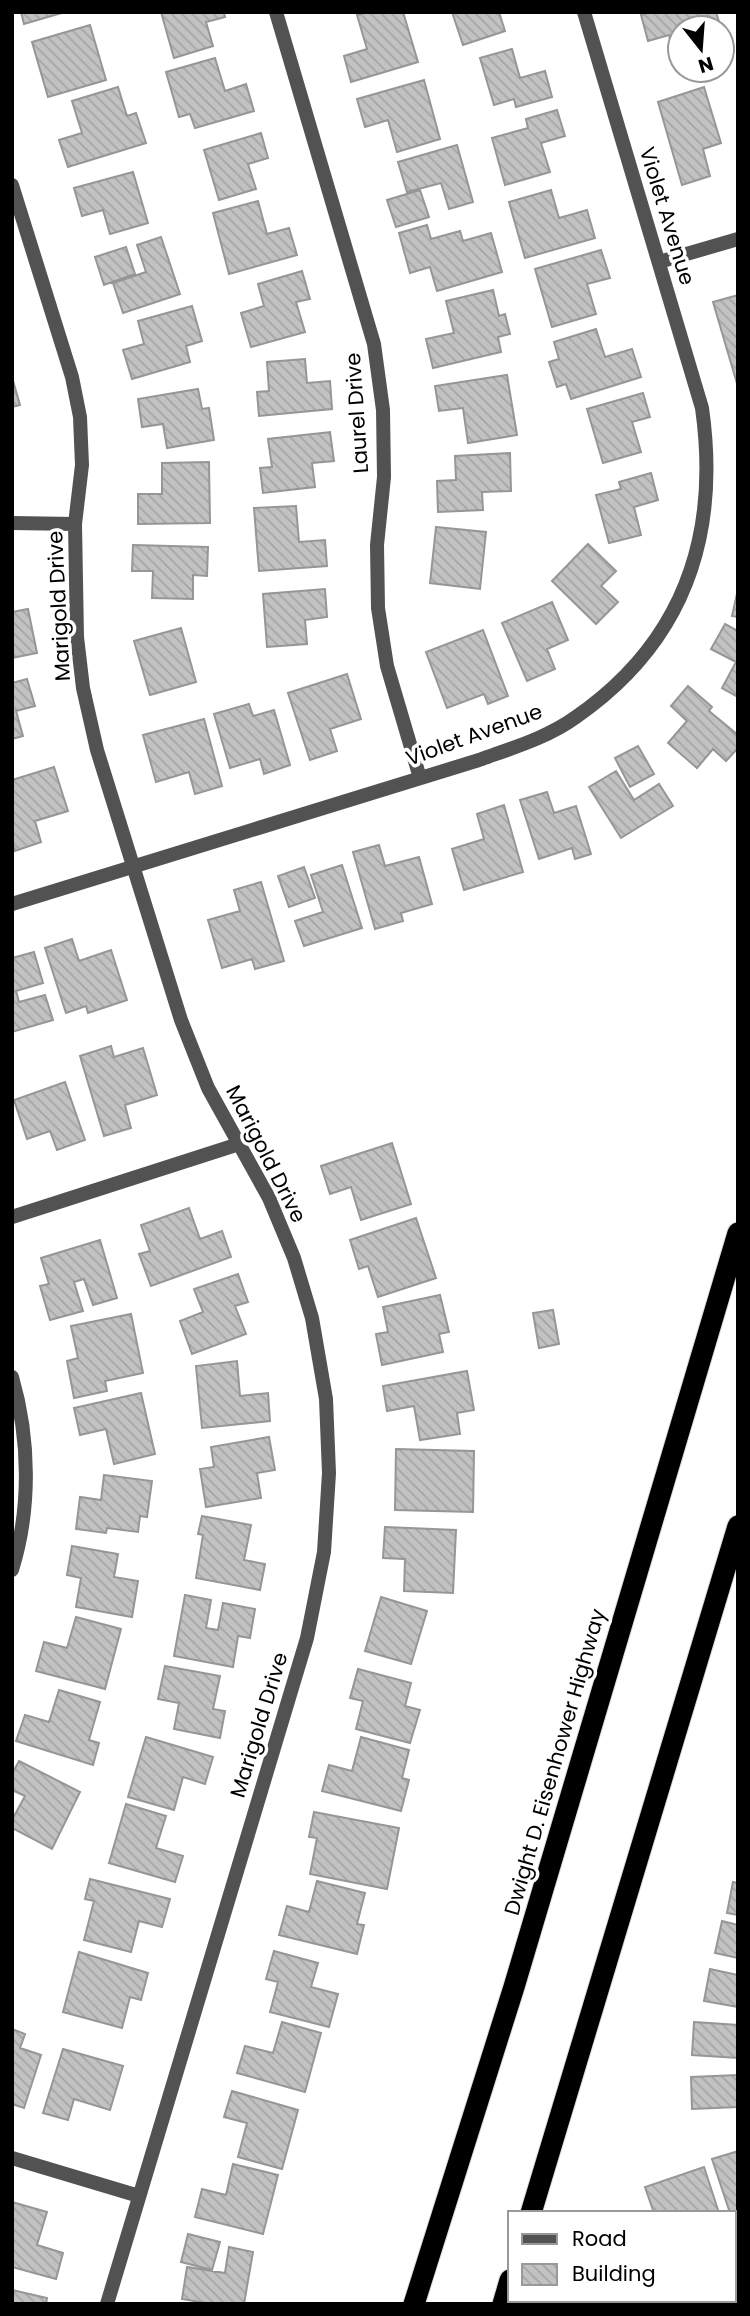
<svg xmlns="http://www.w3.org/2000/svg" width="750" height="2316" font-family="Poppins,sans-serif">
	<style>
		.building { fill: url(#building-back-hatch); stroke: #969696; stroke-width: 2 }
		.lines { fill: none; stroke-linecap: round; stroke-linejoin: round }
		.highway-casing { stroke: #dbdbdb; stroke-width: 23 }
		.street { stroke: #525252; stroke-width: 14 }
		.highway { stroke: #000; stroke-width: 21 }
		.labels { text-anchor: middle; stroke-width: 7; stroke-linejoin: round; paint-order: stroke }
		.street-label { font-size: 21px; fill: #000; stroke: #fff }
	</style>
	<defs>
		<pattern id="building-back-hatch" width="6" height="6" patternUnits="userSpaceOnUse" patternTransform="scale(1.75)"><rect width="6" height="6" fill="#c2c2c2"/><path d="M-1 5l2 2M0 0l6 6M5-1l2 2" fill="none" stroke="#a5a5a5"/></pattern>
	</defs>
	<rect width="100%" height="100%" fill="#fff"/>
	<!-- building -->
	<path class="building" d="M21,12H65L24,24Z
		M161,12H224L225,17L206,22L213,46L174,58Z
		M367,12H403L418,62L351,82L344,56L367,49L357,15Z
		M452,12H499L505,31L463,45Z
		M650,12H716L721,28H680V63H677L669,35L648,41L641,15Z
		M90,25L106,80L48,97L32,42Z
		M512,49L520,78L545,71L552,97L516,107L514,99L494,105L480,58Z
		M215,58L225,91L246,84L254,111L195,128L190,114L179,117L166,72Z
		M424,80L440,139L397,152L388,120L365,127L357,99Z
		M118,87L127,116L136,113L146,143L68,167L59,140L82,133L72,101Z
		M704,87L721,143L703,149L710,176L682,185L658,102Z
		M557,110L565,136L541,143L550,172L505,185L492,138L528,128L526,119Z
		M261,133L268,158L248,164L256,189L219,200L204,150Z
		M457,145L473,202L449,209L441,183L407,192L398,162Z
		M133,172L148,223L110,234L103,210L82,216L74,188Z
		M420,190L429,217L396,227L387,200Z
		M551,190L559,218L587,210L595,238L525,258L509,202Z
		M258,201L267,234L289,228L297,255L229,274L213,213Z
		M427,225L431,239L460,231L463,241L491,233L502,272L437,291L430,267L410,273L399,233Z
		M161,237L180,294L123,313L113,283L146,272L137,245Z
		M126,247L135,274L104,285L95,257Z
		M601,250L610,278L587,284L596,314L552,327L535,269Z
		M302,271L310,299L296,302L305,332L251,347L241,313L264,306L258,284Z
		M493,290L499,316L505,314L510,334L498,337L501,352L433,368L426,339L454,333L446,301Z
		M738,295V387L713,302Z
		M192,306L202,341L186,346L190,362L132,379L123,350L144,344L138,321Z
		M596,329L605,357L632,349L641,377L571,399L566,384L557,387L549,362L559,359L554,342Z
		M305,359L307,383L330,381L332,409L259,416L257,392L269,391L267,362Z
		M507,375L517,435L468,443L463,408L439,411L435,386Z
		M12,377L20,405L12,407Z
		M198,389L202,409L209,408L214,440L167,448L163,424L142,427L138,399Z
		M643,393L650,417L632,422L641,452L603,463L587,409Z
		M330,432L334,461L312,463L315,487L263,493L260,468L272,467L268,439Z
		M510,453L511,491L482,492L483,510L438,512L437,481L456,480L455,456Z
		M209,462L210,523L138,524V494H162V463Z
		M651,473L658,500L634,507L641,535L609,543L596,495L621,489L619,482Z
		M296,506L299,542L325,540L327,566L259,571L254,508Z
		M436,527L486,532L480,589L430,583Z
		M588,544L616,571L601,586L618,602L596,624L552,581Z
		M133,545L208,547L207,576L193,575V599L152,598L153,571H132Z
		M325,589L327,617L305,620L307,644L267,647L263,594Z
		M738,589V617L732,616Z
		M552,602L568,640L547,649L555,669L527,681L502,623Z
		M28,609L37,653L12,658V612Z
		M725,624L738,631V697L722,688L736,662L711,649Z
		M181,628L196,682L150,695L134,641Z
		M483,630L508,696L488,704L484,694L447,708L426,652Z
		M347,674L361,719L330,729L337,751L310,760L288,693Z
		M27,679L35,706L16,711L23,736L12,739V683Z
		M688,686L712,707L709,711L738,735V748L726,761L713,749L697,768L668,743L687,721L671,706Z
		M249,704L253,716L274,710L290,765L264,774L260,759L230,768L214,714Z
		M204,719L222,786L195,794L189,772L156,782L143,735Z
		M638,746L654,774L630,787L615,758Z
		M54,767L68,811L35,821L41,842L15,851L12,841V780Z
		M616,771L634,800L659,784L673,806L621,838L589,787Z
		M547,792L554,813L576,806L591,854L575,859L572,848L539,859L520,800Z
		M504,805L523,872L464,890L452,849L484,839L477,814Z
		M379,845L385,866L419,857L432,904L401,913L403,921L375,929L353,852Z
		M342,865L362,928L304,946L295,921L323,912L311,875Z
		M304,867L315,898L289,907L278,876Z
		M261,882L284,961L255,969L252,959L222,968L208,920L240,911L234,890Z
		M72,939L79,961L111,950L127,1000L88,1013L86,1006L66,1013L45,948Z
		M34,952L43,983L16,991L19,1002L45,995L53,1020L12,1032V958Z
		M111,1046L114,1057L143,1048L157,1095L125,1105L131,1128L104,1136L80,1056Z
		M65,1082L85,1140L57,1150L50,1131L27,1139L14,1100Z
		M392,1143L411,1204L361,1220L351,1187L330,1194L321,1166Z
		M189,1208L200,1239L222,1231L231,1257L151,1286L139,1254L150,1251L141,1225Z
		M416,1218L436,1278L378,1297L368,1266L359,1269L350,1240Z
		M100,1240L117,1298L93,1305L84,1279L74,1282L83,1311L50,1320L40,1286L49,1284L41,1258Z
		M238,1274L248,1302L235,1306L246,1334L192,1354L180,1321L203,1312L194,1289Z
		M440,1295L449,1332L439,1334L443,1352L382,1365L376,1334L388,1332L383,1307Z
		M553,1310L559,1344L539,1348L533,1313Z
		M131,1314L143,1373L105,1381L107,1391L74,1398L67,1361L78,1358L71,1326Z
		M237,1361L240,1396L268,1393L270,1421L202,1428L196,1366Z
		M467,1371L474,1410L457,1413L460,1434L420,1440L414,1406L387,1411L383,1386Z
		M141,1393L155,1454L114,1464L106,1429L80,1435L74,1408Z
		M269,1437L275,1470L257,1473L261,1498L206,1507L200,1469L214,1467L211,1447Z
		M396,1449L474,1451L473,1512L395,1510Z
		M104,1475L152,1481L147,1517L140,1516L138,1532L107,1528L106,1533L76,1529L80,1497L101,1500Z
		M202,1516L251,1525L244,1560L265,1564L260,1590L196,1578L203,1535L198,1534Z
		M385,1527L456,1530L453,1593L404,1591L405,1559L383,1558Z
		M72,1546L118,1554L114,1577L138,1581L132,1617L76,1607L81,1578L67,1575Z
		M185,1595L211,1600L206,1628L218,1630L223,1603L255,1609L250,1638L238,1636L233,1667L174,1656Z
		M381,1597L427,1611L411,1664L365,1651Z
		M76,1617L121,1629L105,1689L36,1671L44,1642L67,1648Z
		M165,1666L220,1676L213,1709L225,1711L220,1738L174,1729L179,1703L158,1699Z
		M358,1669L411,1683L405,1706L420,1710L410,1743L356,1729L363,1701L350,1698Z
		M59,1690L100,1702L89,1740L99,1743L93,1765L16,1741L25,1715L49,1722Z
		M146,1737L213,1757L205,1784L183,1777L174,1810L128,1797Z
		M361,1737L409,1750L402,1778L409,1780L401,1811L322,1791L329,1765L352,1771Z
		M19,1761L80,1792L52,1849L12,1828V1820L25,1796L12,1790V1774Z
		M126,1804L166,1816L156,1848L183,1856L175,1882L109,1863Z
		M314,1812L399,1828L387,1889L310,1874L317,1838L309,1837Z
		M90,1879L170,1899L162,1927L139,1921L131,1952L84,1940L94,1901L85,1899Z
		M317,1881L365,1893L357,1924L364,1925L357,1954L279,1935L287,1906L309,1912Z
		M733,1882L738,1883V1915L727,1913Z
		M722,1921L738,1925V1958L715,1953Z
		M274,1951L318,1963L311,1987L338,1994L329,2027L270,2012L278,1982L266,1979Z
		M79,1952L148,1973L141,2000L130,1997L122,2028L63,2012Z
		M710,1969L738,1975V2007L704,2001Z
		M282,2022L321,2033L305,2092L237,2073L245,2046L273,2053Z
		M694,2022L738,2025V2058L692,2055Z
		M12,2029L25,2034L20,2048L41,2055L24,2108L12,2104Z
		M63,2049L123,2066L110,2110L74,2099L68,2120L43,2113Z
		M738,2075V2107L692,2109L691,2077Z
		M232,2091L298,2110L282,2169L238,2157L247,2123L224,2117Z
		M738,2151V2237L734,2213H730L712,2159Z
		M233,2164L278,2175L263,2234L195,2217L202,2189L226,2195Z
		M704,2167L719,2213H654L645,2187Z
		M12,2202L47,2212L37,2245L63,2253L56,2279L12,2267Z
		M188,2234L220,2242L212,2270L181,2262Z
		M229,2247L253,2252L244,2304H211L182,2299L187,2267L225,2273Z
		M12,2290L47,2298L46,2304H12Z"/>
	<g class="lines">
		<!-- highway casing -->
		<g class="highway-casing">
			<path id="highway" d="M531,2213L738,1526
				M414,2304L514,1987L738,1233
				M503,2304L510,2280"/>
		</g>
		<!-- street -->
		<path class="street" d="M276,12L374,344L383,410L384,477L377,545L378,608L387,666L420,778
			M12,185L72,377L80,417L82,465L75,524L77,637L83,688L97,750L181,1020L208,1088L269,1198L294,1258L312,1318L326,1399L329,1473L324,1552L307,1638L107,2304
			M659,262L738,239
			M12,523L75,524
			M12,904L479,760C512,748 547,738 576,717C684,642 720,535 702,408L584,12
			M12,1217L239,1144
			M12,1377C30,1439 31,1509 12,1570
			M12,2158L139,2196"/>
		<!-- highway -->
		<use href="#highway" class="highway"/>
	</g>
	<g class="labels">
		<!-- street labels -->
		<g class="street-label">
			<text transform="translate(667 216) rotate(73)" y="7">Violet Avenue</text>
			<text transform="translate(357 413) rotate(-94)" y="7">Laurel Drive</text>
			<text transform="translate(59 606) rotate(-93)" y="7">Marigold Drive</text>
			<text transform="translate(474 735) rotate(-20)" y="7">Violet Avenue</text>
			<text transform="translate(266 1154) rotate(63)" y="7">Marigold Drive</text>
			<text transform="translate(259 1725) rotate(-73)" y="7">Marigold Drive</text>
			<text transform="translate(555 1762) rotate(-74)" y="7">Dwight D. Eisenhower Highway</text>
		</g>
	</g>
	<!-- border -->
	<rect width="750" height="2316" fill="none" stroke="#000000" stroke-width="28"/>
	<!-- legend -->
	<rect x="508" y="2211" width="228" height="91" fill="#ffffff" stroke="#999999" stroke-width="2"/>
	<rect x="522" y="2234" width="35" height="10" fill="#525252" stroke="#999999" stroke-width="2"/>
	<text x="572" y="2246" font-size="21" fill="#000000">Road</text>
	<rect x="522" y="2264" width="35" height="21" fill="url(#building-back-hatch)" stroke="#999999" stroke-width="2"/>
	<text x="572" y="2281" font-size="21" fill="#000000">Building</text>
	<!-- north arrow -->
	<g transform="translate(701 49) rotate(163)"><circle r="33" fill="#ffffff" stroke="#999999" stroke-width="2"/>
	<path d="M0-5L12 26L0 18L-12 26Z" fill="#000000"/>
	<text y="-10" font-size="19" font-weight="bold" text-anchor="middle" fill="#000000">N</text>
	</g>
</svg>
